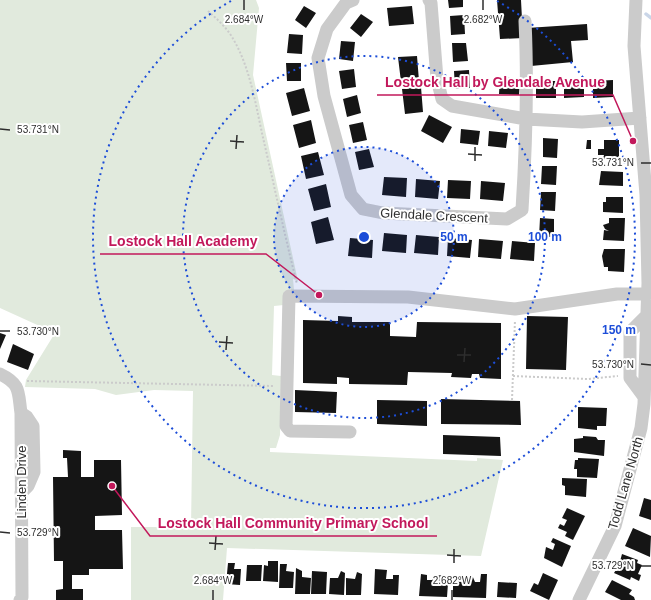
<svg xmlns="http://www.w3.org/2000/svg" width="651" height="600" font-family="Helvetica,sans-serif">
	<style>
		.green { fill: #e1eadd }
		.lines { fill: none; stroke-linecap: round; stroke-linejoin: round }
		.stream { stroke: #cad6e8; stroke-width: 3.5 }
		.building { fill: #151515 }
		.path { stroke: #cbcbcb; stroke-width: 2; stroke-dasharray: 2 2; stroke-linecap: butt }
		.minor { stroke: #cbcbcb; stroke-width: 13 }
		.ticks { fill: none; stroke: #2e2e2e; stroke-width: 1.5 }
		.ring { fill: none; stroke: #1d4ed8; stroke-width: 2; stroke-dasharray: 2 4 }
		.labels { text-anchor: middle; stroke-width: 4; stroke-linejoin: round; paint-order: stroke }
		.street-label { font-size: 13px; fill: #2e2e2e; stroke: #fff }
		.ticks-label { font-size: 10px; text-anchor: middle; fill: #2e2e2e; stroke: #fff; stroke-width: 4; stroke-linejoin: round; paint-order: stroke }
		.centre { fill: #1d4ed8; stroke: #fff; stroke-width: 2 }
		.ring-label { font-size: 12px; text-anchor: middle; font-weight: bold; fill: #1d4ed8; stroke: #fff; stroke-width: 4; stroke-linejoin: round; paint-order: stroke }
		.leader { fill: none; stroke: #c2185b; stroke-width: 1.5 }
		.callout-dot { fill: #c2185b; stroke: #fff; stroke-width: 1.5 }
		.callout-label { font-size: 14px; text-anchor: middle; font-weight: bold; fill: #c2185b; stroke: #fff; stroke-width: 4; stroke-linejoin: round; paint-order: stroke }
	</style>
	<rect width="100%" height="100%" fill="#fff"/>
	<!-- green -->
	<path class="green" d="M0,0H256L259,8L253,75L298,281L293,279L294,290L284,291V305L274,306L272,375L281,376L280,435L276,448H270V452L477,461V458L503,460L481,556L227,548L223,600H131V527H191L193,391L154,390L116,395L95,389L25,387L26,380L55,333L0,308Z"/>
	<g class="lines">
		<!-- stream -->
		<path class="stream" d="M646,14L651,18"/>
	</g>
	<!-- building -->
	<path class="building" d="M448,0H463V7L449,8Z
		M497,0H521L523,38L500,39Z
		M304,6L316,13L306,28L295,20Z
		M412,6L414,24L389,26L387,8Z
		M361,14L373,22L361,37L350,28Z
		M464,15L465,34L451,35L450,16Z
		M587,24L588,40L571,41L573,62L531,66L527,28Z
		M289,34L303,35L302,54L287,53Z
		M341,41L355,42L353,61L339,59Z
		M452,43H466L468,61L453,62Z
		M417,56L419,81L401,82L398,57Z
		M286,63H301V81H287Z
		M354,69L356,87L342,89L339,71Z
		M469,70L470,88L455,89L454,71Z
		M500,77L520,79L519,95L499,94Z
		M613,80V97L593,98V81Z
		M536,81H556V98H536Z
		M564,81H584V97L564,98Z
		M421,87L423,112L405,114L402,89Z
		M304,88L310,111L292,116L286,93Z
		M357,95L361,113L347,117L343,99Z
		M429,115L452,127L443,143L421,131Z
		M311,120L316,143L299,148L293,125Z
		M363,122L367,140L353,143L349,125Z
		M461,129L480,131L478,145L460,143Z
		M489,131L508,133L506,148L488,146Z
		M543,138L558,139L557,158L543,157Z
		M587,140H591V149H586Z
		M604,140H619V160L603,159L604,155H598V149H604Z
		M369,149L374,167L359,170L355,152Z
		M318,152L324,175L306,179L301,156Z
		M542,166H557L556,185L541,184Z
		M601,171L623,172V186L599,185Z
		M384,177L407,178L406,197L382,195Z
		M416,179L440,181L438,199L415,197Z
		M448,180L471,181L470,199L447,198Z
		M481,181L505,183L503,201L480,199Z
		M326,184L331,207L314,211L308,189Z
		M541,192H556L555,211L540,210Z
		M606,197H623V213L603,212V202H606Z
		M328,217L334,240L316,244L311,222Z
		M540,218L554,219V237H539Z
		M609,218H625L624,241L603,240L604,230L609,231L605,229L603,225L609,223Z
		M384,233L407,235L406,253L382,251Z
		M416,235L439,237L438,255L414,253Z
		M350,238L373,240L372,258L348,256Z
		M448,238L472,240L470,258L447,256Z
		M479,239L503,241L501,259L478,257Z
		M512,241L535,243L534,261L510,259Z
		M604,249H625L624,272L608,271V267H604L602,256Z
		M338,316L352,317V322H390V336L416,337L417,322L501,323V379L480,378L479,374H472L471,378L451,377L452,373L408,372L407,385L349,384V378L337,377V384L303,383V320L338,321Z
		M527,316L568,317L566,370L526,369Z
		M0,333L6,335L0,349Z
		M13,344L34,354L28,370L7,362Z
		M295,390L337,392L336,413L295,412Z
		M441,399L520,401L521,425L441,424Z
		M377,400L427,401V426L377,424Z
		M578,407L607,408L606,426H597V430L578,428Z
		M443,435L500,437L501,456L443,454Z
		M583,436L596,437L598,440H605L604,456L574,452V439L583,438Z
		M63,450L81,451V477H94V460H121L122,515L95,516V530H122L123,569H89V575H72V589H83V600H56V590L63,589V561H54L53,477H68L67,458H63Z
		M578,458L599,459L597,478L577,477V469H574L575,460H578Z
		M562,478L587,479L586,497L565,495V486L562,485Z
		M644,498L651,500V520L639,516Z
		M567,508L585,516L573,540L565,536L567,532L558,528L560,524L564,526L567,520L562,518Z
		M633,528L651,536L650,557L625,546Z
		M553,538L571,546L562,567L544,558L546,547L553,550L555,544L551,542Z
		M622,554L638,560L637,563L642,565L638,574L641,575L639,581L631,577L630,580L614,573L619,565Z
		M268,561H278V582L263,581L264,565L268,566Z
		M228,563H235L234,569H241L240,585L226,584Z
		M280,564H287L286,571L294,572L293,588H279Z
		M247,565H262L261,581H246Z
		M296,568L302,571V577L311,578L310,594H295Z
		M375,569L387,570L386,579H393V575H399L398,595L374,594Z
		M312,571L327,572L326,594H311Z
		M341,571L345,573L344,595L329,594L330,578H338Z
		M357,572L362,574L361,595H346V578L355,579Z
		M543,573L558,580L549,600L530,591L534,583L538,585Z
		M421,574L427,575V580H432V576L443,575V583H448L447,597L419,596Z
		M481,574H487L486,598L453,597V581L464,582L465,578L468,575H472L475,582H480Z
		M612,580L632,590L629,594L634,597L635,600H621L605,592Z
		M498,582L517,583L516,598L497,597Z"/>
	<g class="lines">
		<!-- path -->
		<path class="path" d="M208,11C217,19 226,27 232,37C251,68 256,108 264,142C275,189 285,237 297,284
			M513,376L588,379L618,376
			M27,381L274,386
			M512,400L515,320"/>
		<!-- minor -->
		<path class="minor" d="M353,0L346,3L327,29L318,58L324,96L351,195L363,209L383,213L507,219L522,210C526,147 528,84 525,21
			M429,0L431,3L437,79L442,99L452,106L526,119L582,122L640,118
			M0,374C21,384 18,392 21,413L22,597L20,600
			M644,397L630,378V332L647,315
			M21,413L27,417L33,426L34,472L28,486L21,493
			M350,432L290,431L286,426L289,296L408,297L515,309L617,294H648
			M579,600L615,526L641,428L644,404L648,283L646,195L634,46L636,0"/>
	</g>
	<!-- ticks -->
	<path class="ticks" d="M244,10V0M483,10V0M0,129L10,130M230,141L244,142M236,149L237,135M468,154L482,155M475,161V147M641,163H651M0,331H10M219,342L233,343M226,350L227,336M457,355H471M464,362L465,348M641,364L651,365M0,532L10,533M209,543L223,544M215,550L216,536M447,555L461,556M454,563V549M641,566H651M213,600V590M452,600V590"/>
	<!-- distance rings -->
	<circle cx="364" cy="237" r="90" fill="#1d4ed8" fill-opacity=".12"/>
	<g class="ring">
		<circle cx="364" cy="237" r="90"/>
		<circle cx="364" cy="237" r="181"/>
		<path d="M497 1A271 271 0 1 1 231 1"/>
	</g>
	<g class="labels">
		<!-- street labels -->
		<g class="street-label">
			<text transform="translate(434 215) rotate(3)" y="5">Glendale Crescent</text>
			<text transform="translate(21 482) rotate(-90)" y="5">Linden Drive</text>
			<text transform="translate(625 483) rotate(-74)" y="5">Todd Lane North</text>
		</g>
	</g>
	<g class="ticks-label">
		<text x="244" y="23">2.684°W</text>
		<text x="483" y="23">2.682°W</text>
		<text x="38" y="133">53.731°N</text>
		<text x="613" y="166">53.731°N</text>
		<text x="38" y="335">53.730°N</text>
		<text x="613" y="368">53.730°N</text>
		<text x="38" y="536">53.729°N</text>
		<text x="613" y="569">53.729°N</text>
		<text x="213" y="584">2.684°W</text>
		<text x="452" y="584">2.682°W</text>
	</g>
	<circle cx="364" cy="237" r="6" class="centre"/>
	<g class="ring-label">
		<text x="454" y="241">50 m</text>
		<text x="545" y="241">100 m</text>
		<text x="619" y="334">150 m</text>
	</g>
	<!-- callouts -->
	<path class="leader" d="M633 141L613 95H377M319 295L266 254H100M112 486L150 536H437"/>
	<g class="callout-dot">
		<circle cx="633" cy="141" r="4"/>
		<circle cx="319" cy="295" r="4"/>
		<circle cx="112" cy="486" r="4"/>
	</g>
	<g class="callout-label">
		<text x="495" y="87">Lostock Hall by Glendale Avenue</text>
		<text x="183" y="246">Lostock Hall Academy</text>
		<text x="293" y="528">Lostock Hall Community Primary School</text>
	</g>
</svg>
